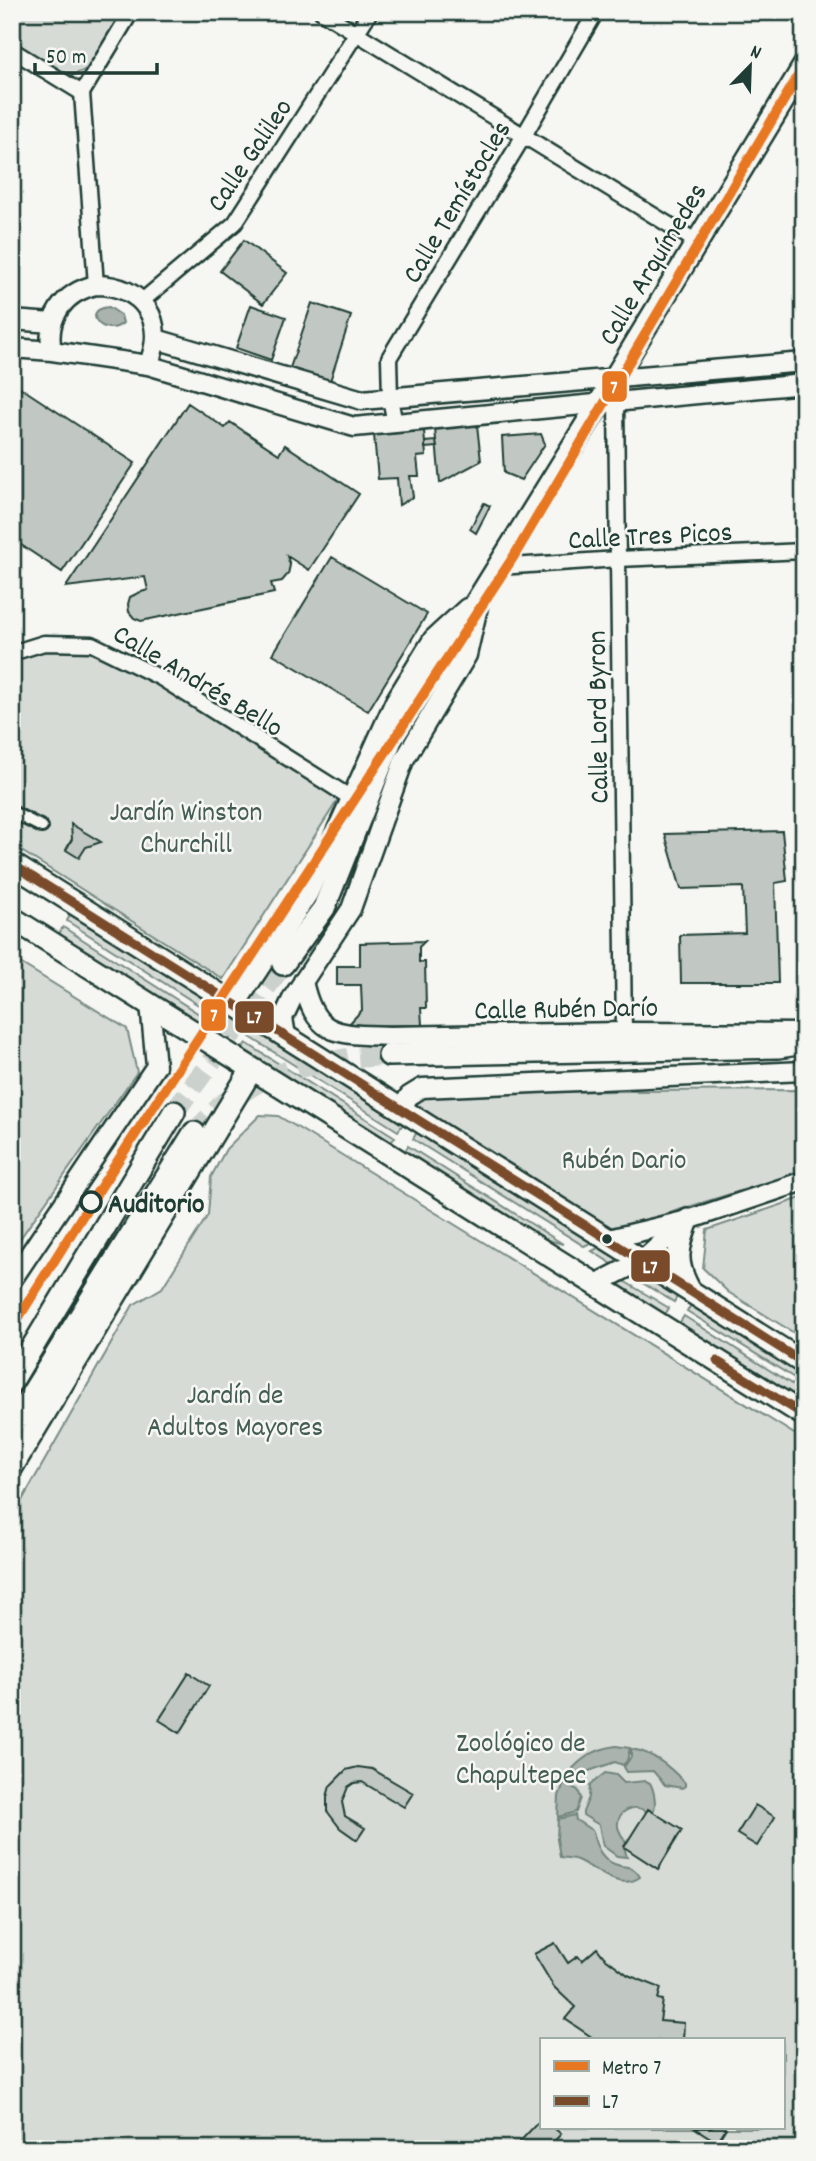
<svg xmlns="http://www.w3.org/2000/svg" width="816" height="2161" font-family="Dekko,sans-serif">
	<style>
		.green { fill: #d6dbd6; stroke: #7a8c85; stroke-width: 2; fill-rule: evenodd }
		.water { fill: #aab3ae; stroke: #72847d; stroke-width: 2 }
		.building { fill: #c1c8c3; stroke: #1f3d34; stroke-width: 2 }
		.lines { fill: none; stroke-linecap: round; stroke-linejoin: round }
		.secondary-tunnel { stroke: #cbd1cc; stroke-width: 21; stroke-dasharray: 21 10; stroke-linecap: butt }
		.pedestrian-casing { stroke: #1f3d34; stroke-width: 16 }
		.minor-casing { stroke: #1f3d34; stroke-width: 19 }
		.tertiary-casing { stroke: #1f3d34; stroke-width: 23 }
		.secondary-casing { stroke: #1f3d34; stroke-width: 26 }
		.pedestrian { stroke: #f6f6f2; stroke-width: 10 }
		.minor { stroke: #f6f6f2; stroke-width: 14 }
		.tertiary { stroke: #f6f6f2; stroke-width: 18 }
		.secondary { stroke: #f6f6f2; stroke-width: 21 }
		.bus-1-casing { stroke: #f6f6f2; stroke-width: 14 }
		.bus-1 { stroke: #7a4b2a; stroke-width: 9 }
		.metro-1-casing { stroke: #f6f6f2; stroke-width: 16 }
		.metro-1 { stroke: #e87722; stroke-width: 10 }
		.stop-dot { fill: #f6f6f2; stroke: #1f3d34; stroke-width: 3.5 }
		.bus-dot { fill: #1f3d34; stroke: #f6f6f2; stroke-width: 2.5 }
		.labels { text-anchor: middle; stroke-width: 5; stroke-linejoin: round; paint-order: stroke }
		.street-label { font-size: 28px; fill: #1f3d34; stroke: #f6f6f2 }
		.park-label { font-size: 28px; fill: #445d54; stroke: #f6f6f2 }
		.stop-label { font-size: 28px; font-weight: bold; fill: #1f3d34; stroke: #f6f6f2; text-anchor: start }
		.line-badge { stroke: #f6f6f2; stroke-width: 2.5 }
		.badge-label { font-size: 19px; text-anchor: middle; font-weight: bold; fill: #fff }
	</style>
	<rect width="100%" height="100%" fill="#f6f6f2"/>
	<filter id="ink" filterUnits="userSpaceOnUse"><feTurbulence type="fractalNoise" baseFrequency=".0143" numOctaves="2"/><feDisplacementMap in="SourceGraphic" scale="14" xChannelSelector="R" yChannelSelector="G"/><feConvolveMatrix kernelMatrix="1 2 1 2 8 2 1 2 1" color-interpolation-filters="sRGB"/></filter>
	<g filter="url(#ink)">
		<!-- green -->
		<path class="green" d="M12,12H122L89,68L74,75H66L12,43Z
			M91,645L137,667L341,795L223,979L12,845V656Z
			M71,913L241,1021L236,1029L67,921Z
			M63,927L232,1035L228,1042L59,934Z
			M12,958L127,1029L137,1072L12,1250Z
			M254,1030L403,1124L398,1131L250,1037Z
			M246,1043L395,1137L390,1144L241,1050Z
			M804,1090V1171L656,1217L617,1233L413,1111L417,1098L432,1092Z
			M260,1115L278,1116L295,1126L804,1440V2149H12V1518L133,1305L162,1288L208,1215L211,1177L226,1149ZM541,2040H783V2128H541Z
			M417,1132L593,1242L584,1246L413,1139Z
			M408,1146L563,1244L544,1239L404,1153Z
			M804,1197V1339L728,1292L703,1268L707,1230Z
			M600,1247L626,1263L617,1267L592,1251Z
			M640,1271L678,1295L674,1302L631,1276Z
			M622,1280L669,1308L664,1316L612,1283Z
			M692,1304L804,1374V1384L687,1311Z
			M684,1316L804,1392V1403L679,1324Z"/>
		<!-- water -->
		<path class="water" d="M109,307L121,315L123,323C104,340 79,309 109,307Z
			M616,1746L630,1748L627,1761L623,1765L615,1762L583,1773H569C582,1757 596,1749 616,1746Z
			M631,1749C653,1752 670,1767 685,1783V1786L682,1788L665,1785L653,1771L627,1772L624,1767L631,1757Z
			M605,1773L616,1775L624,1783L646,1781L650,1783C654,1790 657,1805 653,1812L648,1809L647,1812C635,1803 616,1810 618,1827C619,1832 624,1839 626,1843L624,1847L627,1857L617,1856L603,1846L599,1825L583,1815V1812L589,1797L590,1785Z
			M564,1783L578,1790L581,1798L576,1812L558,1817L559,1796Z
			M575,1815L576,1820L593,1831C595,1847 603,1863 621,1866C630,1867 635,1868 640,1877C619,1892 596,1868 577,1860C572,1858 566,1858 560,1857L557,1839L558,1819Z"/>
		<!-- building -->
		<path class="building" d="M244,240L287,273L263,304L220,271Z
			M312,303L351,316L330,381L290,368Z
			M251,305L286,317L271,360L236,348Z
			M12,382L135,463L62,572L12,539Z
			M188,403L225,428L230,422L279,454L285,445L359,494L309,570L287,556L290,565L288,574L282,581L271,583L274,593L141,621L134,618L129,612L128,604L130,597L138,593L148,590L145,577L66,587Z
			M477,425L481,461L440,483L435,429Z
			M424,431L426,456L417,457L419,476H410L413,497L399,505L397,478L378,479L374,435Z
			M541,434L545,444L521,480L504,473L502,437Z
			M436,441L437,447L425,448V442Z
			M484,503L490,506L476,533L470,529Z
			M332,557L427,614L368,711L273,654Z
			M71,824L101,842L86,847L79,858L66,850L72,839Z
			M782,831L787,881L775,883L778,983H681L680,935L745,933L743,887L681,889L665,834Z
			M425,941L419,947V962H425L426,1008H421L422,1025L347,1026L362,1010L361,985H337V966H360V943Z
			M189,1673L209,1686L180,1733L159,1720Z
			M358,1767L372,1769L413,1793L404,1807L362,1782L354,1783L348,1787L342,1802L345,1816L365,1828L357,1840L340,1828L327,1811V1797L330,1786L346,1770Z
			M755,1805L775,1817L757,1846L737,1834Z
			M648,1809L682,1830L658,1869L624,1847Z
			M555,1943L568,1963L578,1956L582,1961L597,1948L604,1957L628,1975L661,1988L658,1999L663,2000L660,2021L684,2023L683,2040H596L565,2019L575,2007L554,1987L534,1954Z
			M541,2119V2128H554L561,2134L547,2149H513Z
			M695,2128H726L717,2142Z"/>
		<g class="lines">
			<!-- secondary-tunnel -->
			<path class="secondary-tunnel" d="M174,1112L283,964
				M194,1133L223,1104L263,1079L302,1067L350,1058L389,1055"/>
			<!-- pedestrian casing -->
			<g class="pedestrian-casing">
				<path id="pedestrian" d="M12,812L42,827"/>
			</g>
			<!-- minor casing -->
			<g class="minor-casing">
				<path id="minor" d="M322,12L697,242
					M12,50L82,93
					M96,285L82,93L131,12
					M142,301L235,223L370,12
					M616,403L624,1032
					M395,424L390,398L389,358L523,137L596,12
					M498,567L618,559L804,551
					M12,653L44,643L92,644L161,678L351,798"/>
			</g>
			<!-- tertiary casing -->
			<g class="tertiary-casing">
				<path id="tertiary" d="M96,285C143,285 168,322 148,365L52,351C45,318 64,292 96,285Z
					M12,320L52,323
					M156,339L362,400L804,362
					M12,348L52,351
					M148,365L354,427L804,384
					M303,981C315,1038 338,1034 389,1036L624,1032L804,1033
					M236,1004L308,894L395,701L433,639L467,608
					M286,1036L283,1018L293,997L351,909L404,760L467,655L478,607
					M401,1109L409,1096L422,1088L804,1071
					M609,1239L688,1220L804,1181
					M12,1280L156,1066L150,1004
					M596,1284L643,1260L685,1222"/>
			</g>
			<!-- secondary casing -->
			<g class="secondary-casing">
				<path id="secondary" d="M12,864L804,1363
					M12,918L804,1415
					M283,964L324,908L391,740L599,404L804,66
					M389,1055L778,1047L804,1043
					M688,1220C677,1249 674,1263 690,1291
					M12,1381L174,1112
					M12,1426L194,1133
					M12,1467L252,1069"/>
			</g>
			<!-- pedestrian -->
			<use href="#pedestrian" class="pedestrian"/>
			<!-- minor -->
			<use href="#minor" class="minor"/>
			<!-- tertiary -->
			<use href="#tertiary" class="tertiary"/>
			<!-- secondary -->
			<use href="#secondary" class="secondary"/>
			<!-- bus-1 casing -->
			<g class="bus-1-casing">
				<path id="bus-1" d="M12,864L804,1363
					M717,1361L804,1415"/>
			</g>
			<!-- bus-1 -->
			<use href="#bus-1" class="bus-1"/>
			<!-- metro-1 casing -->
			<g class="metro-1-casing">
				<path id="metro-1" d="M12,1328L91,1202L514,556L804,66"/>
			</g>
			<!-- metro-1 -->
			<use href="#metro-1" class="metro-1"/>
		</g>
	</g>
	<!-- markers -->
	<circle class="stop-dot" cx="91" cy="1202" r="10"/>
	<circle class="bus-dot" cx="607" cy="1239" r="6"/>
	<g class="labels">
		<!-- street labels -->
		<g class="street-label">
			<text transform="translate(248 154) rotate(-56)" y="10">Calle Galileo</text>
			<text transform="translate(455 201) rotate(-59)" y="10">Calle Temístocles</text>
			<text transform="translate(651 263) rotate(-59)" y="10">Calle Arquímedes</text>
			<text transform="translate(650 534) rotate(-3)" y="10">Calle Tres Picos</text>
			<text transform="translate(199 679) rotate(31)" y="10">Calle Andrés Bello</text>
			<text transform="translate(596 717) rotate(-91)" y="10">Calle Lord Byron</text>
			<text transform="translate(566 1007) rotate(-1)" y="10">Calle Rubén Darío</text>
		</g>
		<!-- park labels -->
		<g class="park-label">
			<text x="186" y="820">Jardín Winston<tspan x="186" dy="32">Churchill</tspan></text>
			<text x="624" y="1168">Rubén Dario</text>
			<text x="235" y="1403">Jardín de<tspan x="235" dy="32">Adultos Mayores</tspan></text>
			<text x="521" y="1751">Zoológico de<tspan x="521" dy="32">Chapultepec</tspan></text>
		</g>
		<!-- stop labels -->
		<g class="stop-label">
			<text x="108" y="1212">Auditorio</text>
		</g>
	</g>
	<g class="line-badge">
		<rect x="601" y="370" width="27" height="33" rx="7" fill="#e87722"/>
		<rect x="200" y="998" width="27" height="34" rx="7" fill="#e87722"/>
		<rect x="234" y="1000" width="41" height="34" rx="7" fill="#7a4b2a"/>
		<rect x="630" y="1249" width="41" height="34" rx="7" fill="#7a4b2a"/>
	</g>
	<g class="badge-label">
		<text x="614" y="393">7</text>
		<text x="214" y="1021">7</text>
		<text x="254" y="1023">L7</text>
		<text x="650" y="1273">L7</text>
	</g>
	<!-- margin -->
	<rect width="816" height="2161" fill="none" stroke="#f6f6f2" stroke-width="42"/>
	<rect x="21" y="21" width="774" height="2119" fill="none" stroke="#1f3d34" stroke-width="2.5" filter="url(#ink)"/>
	<!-- legend -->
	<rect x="540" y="2038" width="245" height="91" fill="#f6f6f2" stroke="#a0aca6" stroke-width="2"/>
	<rect x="554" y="2061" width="35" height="10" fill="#e87722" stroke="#a0aca6" stroke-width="2"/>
	<text x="602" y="2074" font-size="21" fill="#1f3d34">Metro 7</text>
	<rect x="554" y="2096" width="35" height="10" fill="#7a4b2a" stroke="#a0aca6" stroke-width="2"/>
	<text x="602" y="2108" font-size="21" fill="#1f3d34">L7</text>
	<!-- north arrow -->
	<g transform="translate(750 66) rotate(23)" stroke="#f6f6f2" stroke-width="5" paint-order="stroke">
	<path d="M0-5L12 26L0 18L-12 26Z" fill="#1f3d34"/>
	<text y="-10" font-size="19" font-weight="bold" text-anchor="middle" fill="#1f3d34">N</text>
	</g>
	<!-- scale -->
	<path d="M35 63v10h122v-10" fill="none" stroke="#1f3d34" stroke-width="3.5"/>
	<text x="46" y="63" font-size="21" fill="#1f3d34" stroke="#f6f6f2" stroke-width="5" paint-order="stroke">50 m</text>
</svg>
